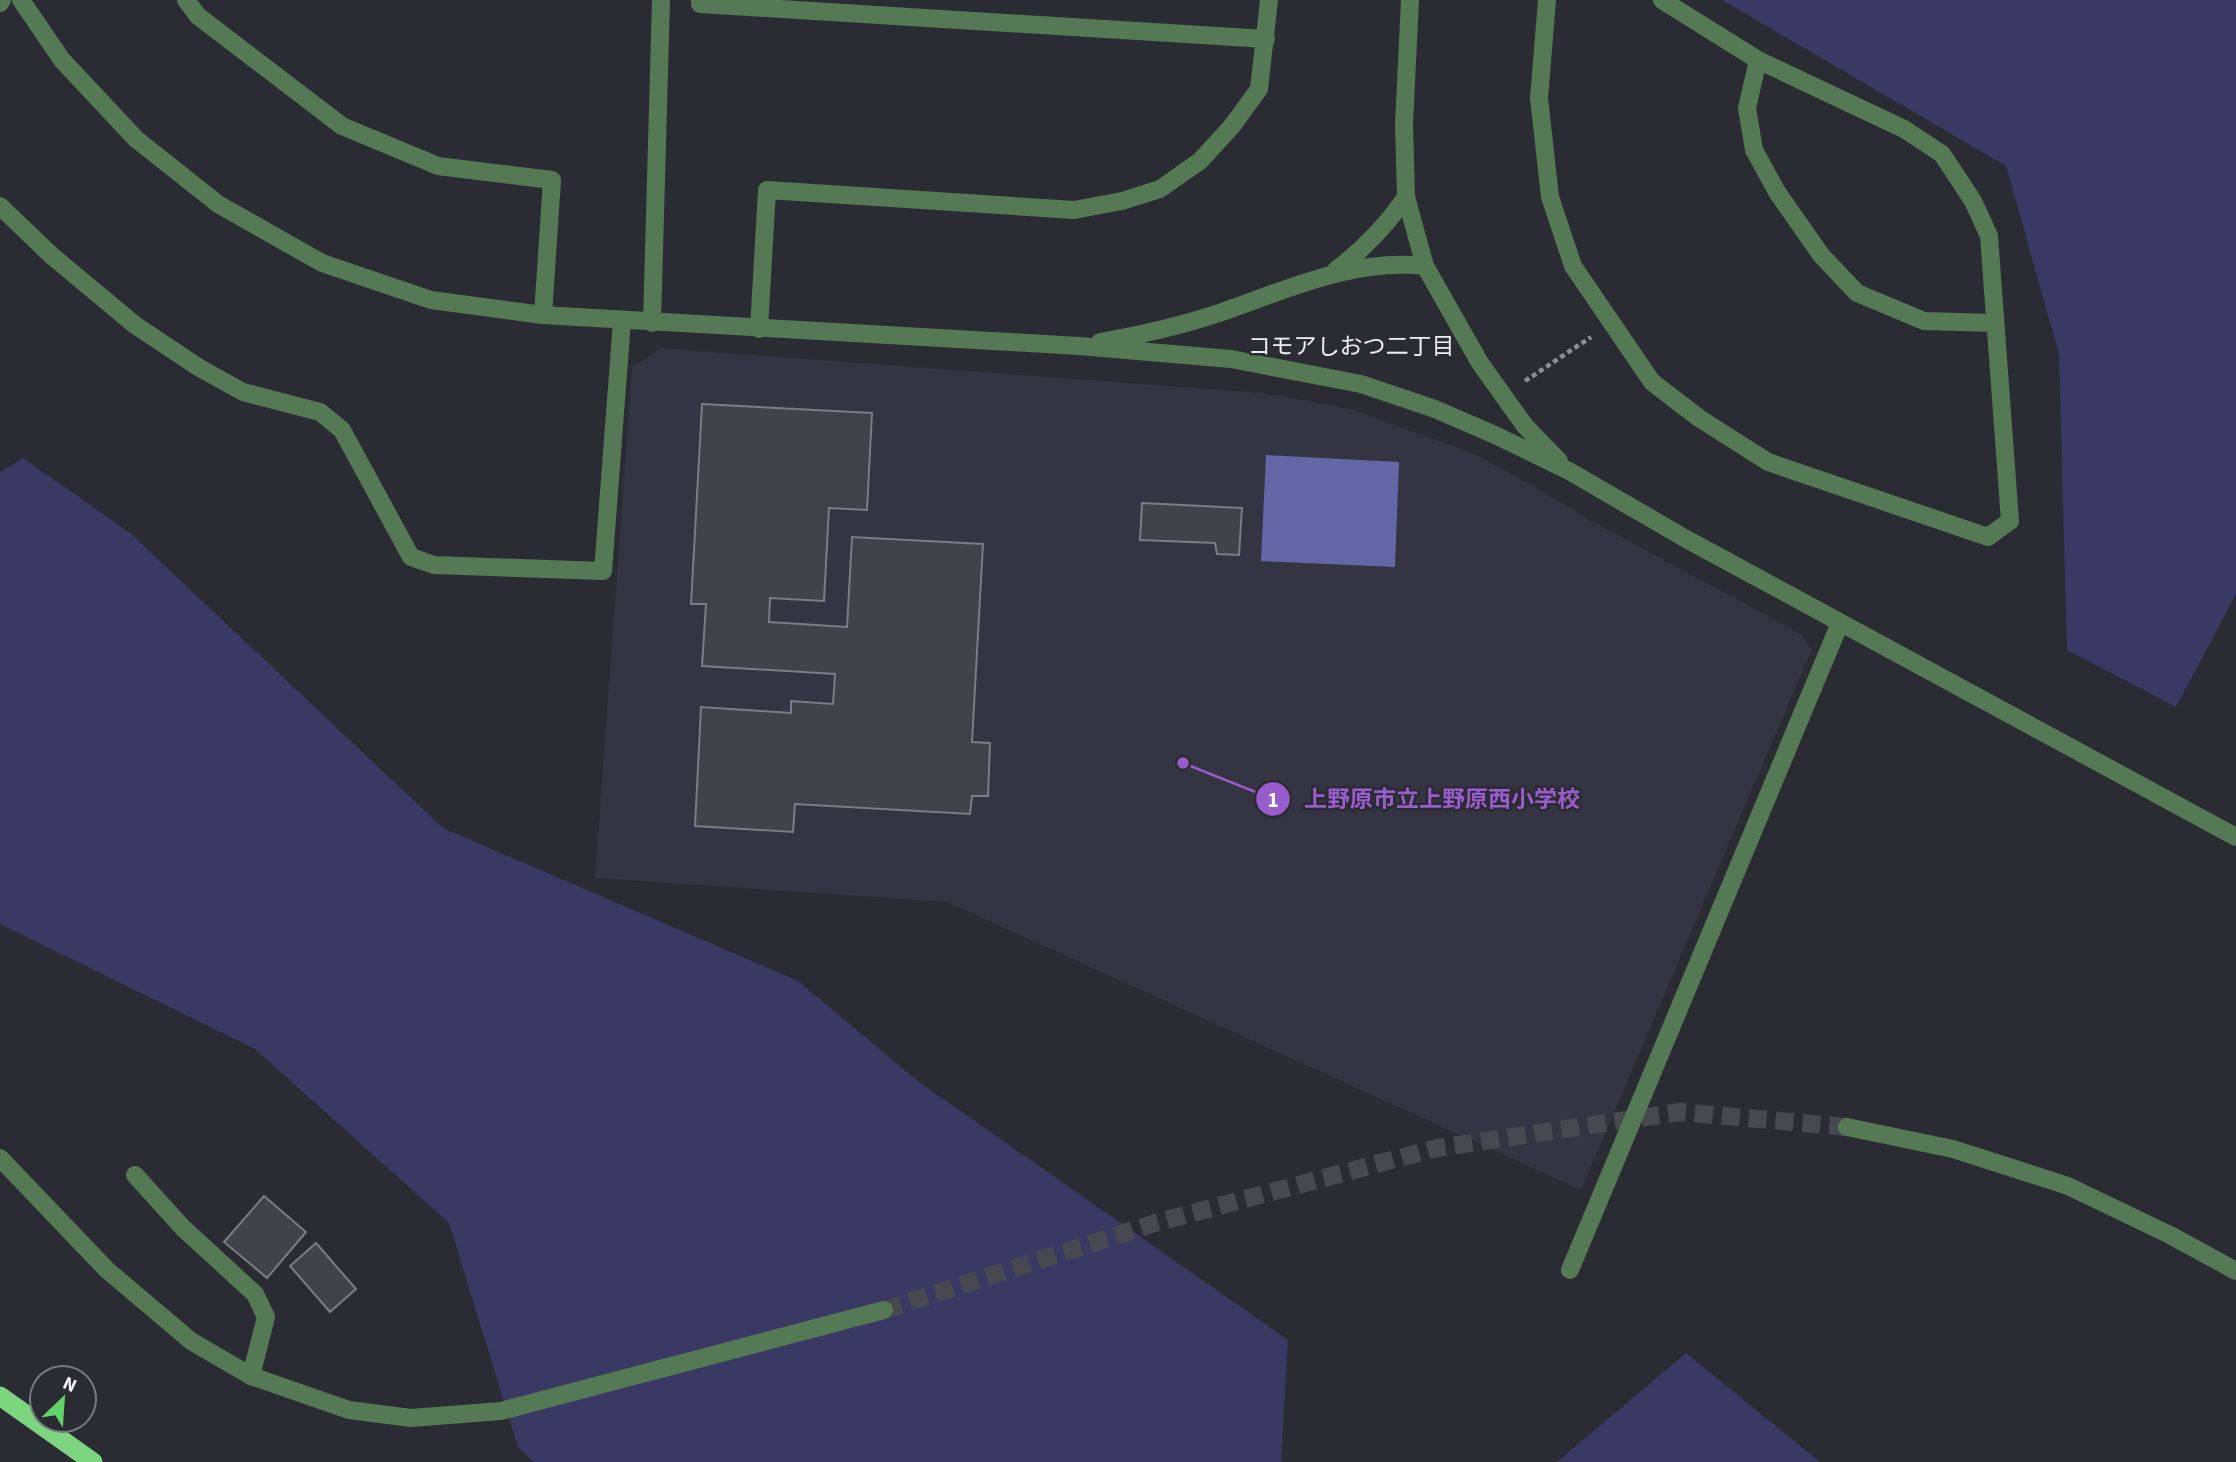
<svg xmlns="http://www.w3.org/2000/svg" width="2236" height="1462" font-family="'Source Sans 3','Noto Sans JP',sans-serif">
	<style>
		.built { fill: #343442 }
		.green { fill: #393963 }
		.water { fill: #6566a5 }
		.building { fill: #42424b; stroke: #7b7c85; stroke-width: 2 }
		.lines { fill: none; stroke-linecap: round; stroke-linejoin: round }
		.tertiary-tunnel { stroke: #474850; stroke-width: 18; stroke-dasharray: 18 9; stroke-linecap: butt }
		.path { stroke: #8e8e95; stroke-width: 4.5; stroke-dasharray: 5 3.5; stroke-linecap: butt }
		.service { stroke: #547954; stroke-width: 18 }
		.pedestrian { stroke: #547954; stroke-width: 18 }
		.minor { stroke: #547954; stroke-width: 18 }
		.tertiary { stroke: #547954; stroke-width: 18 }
		.trunk { stroke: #7dd580; stroke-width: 19 }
		.labels { text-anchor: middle; stroke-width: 5; stroke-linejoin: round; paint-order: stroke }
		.neighbourhood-label { font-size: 23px; fill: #eeeef4; stroke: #2a2b33 }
		.leader { fill: none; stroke: #985ccc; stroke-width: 2.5 }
		.callout-dot { fill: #985ccc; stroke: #2a2b33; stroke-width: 2.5 }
		.mark-label { font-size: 21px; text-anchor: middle; font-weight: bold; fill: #fff }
		.callout-label { font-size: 23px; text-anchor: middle; font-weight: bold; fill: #985ccc; stroke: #2a2b33; stroke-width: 5; stroke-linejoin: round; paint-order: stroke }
	</style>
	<rect width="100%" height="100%" fill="#2a2b33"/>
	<!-- built -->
	<path class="built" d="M660,348L1263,393L1351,409L1475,454L1542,491L1590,520L1801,634L1812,649L1581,1190L947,902L595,878L632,368Z"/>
	<!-- green -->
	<path class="green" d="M1722,0H2236V594L2176,707L2067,650L2059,354L2006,166Z
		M23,458L130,533L443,828L798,981L919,1082L1288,1340L1281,1462H534L518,1447L449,1223L255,1049L0,924V472Z
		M1686,1353L1820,1462H1557Z"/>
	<!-- water -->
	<path class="water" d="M1266,455L1399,462L1395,567L1261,561Z"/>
	<!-- building -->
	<path class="building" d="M702,404L872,413L867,510L829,508L824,601L770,598L769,622L847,627L852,537L983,544L972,742L990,743L988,796H972L970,814L795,804L793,832L695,826L701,707L791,713V701L833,704L835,674L702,666L706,604H691Z
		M1142,503L1242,508L1239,555L1217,554L1215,543L1140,540Z
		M264,1196L306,1232L267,1278L224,1242Z
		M316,1243L356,1289L330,1312L290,1266Z"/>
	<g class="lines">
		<!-- tertiary-tunnel -->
		<path class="tertiary-tunnel" d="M884,1310L1155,1223L1437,1148L1680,1112L1847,1127"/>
		<!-- path -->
		<path class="path" d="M1525,381L1591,337"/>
		<!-- service -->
		<path class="service" d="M135,1175L183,1228L255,1294L266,1317L251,1376"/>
		<!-- pedestrian -->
		<path class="pedestrian" d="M652,323L661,0"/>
		<!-- minor -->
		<path class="minor" d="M186,0L198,16L342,126L438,166L552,180L543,315
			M700,0V4L1266,39
			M1547,0L1539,98L1550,197L1573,266L1652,382L1699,418L1768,462L1988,537L2010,521L1989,236L1973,201L1942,154L1904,129L1758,60L1662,0
			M0,3L2,0
			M1758,60L1747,108L1754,150L1777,192L1821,255L1857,293L1924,321L1995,323
			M0,206L51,255L135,325L198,367L243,392L320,412L342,430L411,557L434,565L603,571L622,321
			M759,329L767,190L1074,210L1122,201L1160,189L1200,161L1232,126L1259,89L1269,0
			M1570,1270L1840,623"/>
		<!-- tertiary -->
		<path class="tertiary" d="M21,0L62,60L136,139L218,204L322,263L431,300L543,315L1079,346L1231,359L1361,384L1435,409L1495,435L1569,471L1688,540L2236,837
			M1410,0L1404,124L1406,197L1425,266L1480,363L1525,426L1559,461
			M1336,270C1364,249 1386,226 1406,197
			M1100,342C1140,335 1180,326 1219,313C1286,290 1353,258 1425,266
			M1847,1127L1953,1149L2068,1186L2170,1235L2236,1271
			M0,1158L107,1270L191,1341L251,1376L349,1410L411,1418L501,1411L884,1310"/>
		<!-- trunk -->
		<path class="trunk" d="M0,1396L93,1462"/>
	</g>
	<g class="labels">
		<!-- neighbourhood labels -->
		<g class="neighbourhood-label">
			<text x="1351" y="354">コモアしおつ二丁目</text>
		</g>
	</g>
	<!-- callouts -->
	<path class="leader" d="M1183 763L1273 799"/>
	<g class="callout-dot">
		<circle cx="1183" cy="763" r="7"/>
		<circle cx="1273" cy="799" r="18"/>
	</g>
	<g class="mark-label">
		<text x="1273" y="807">1</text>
	</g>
	<g class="callout-label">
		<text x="1442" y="807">上野原市立上野原西小学校</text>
	</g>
	<!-- north arrow -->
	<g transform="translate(63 1399) rotate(25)"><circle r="33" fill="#2a2b33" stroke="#787980" stroke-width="2"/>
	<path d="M0-5L12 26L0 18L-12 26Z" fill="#62d469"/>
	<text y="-10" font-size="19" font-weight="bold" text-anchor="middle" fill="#eeeef4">N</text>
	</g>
</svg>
